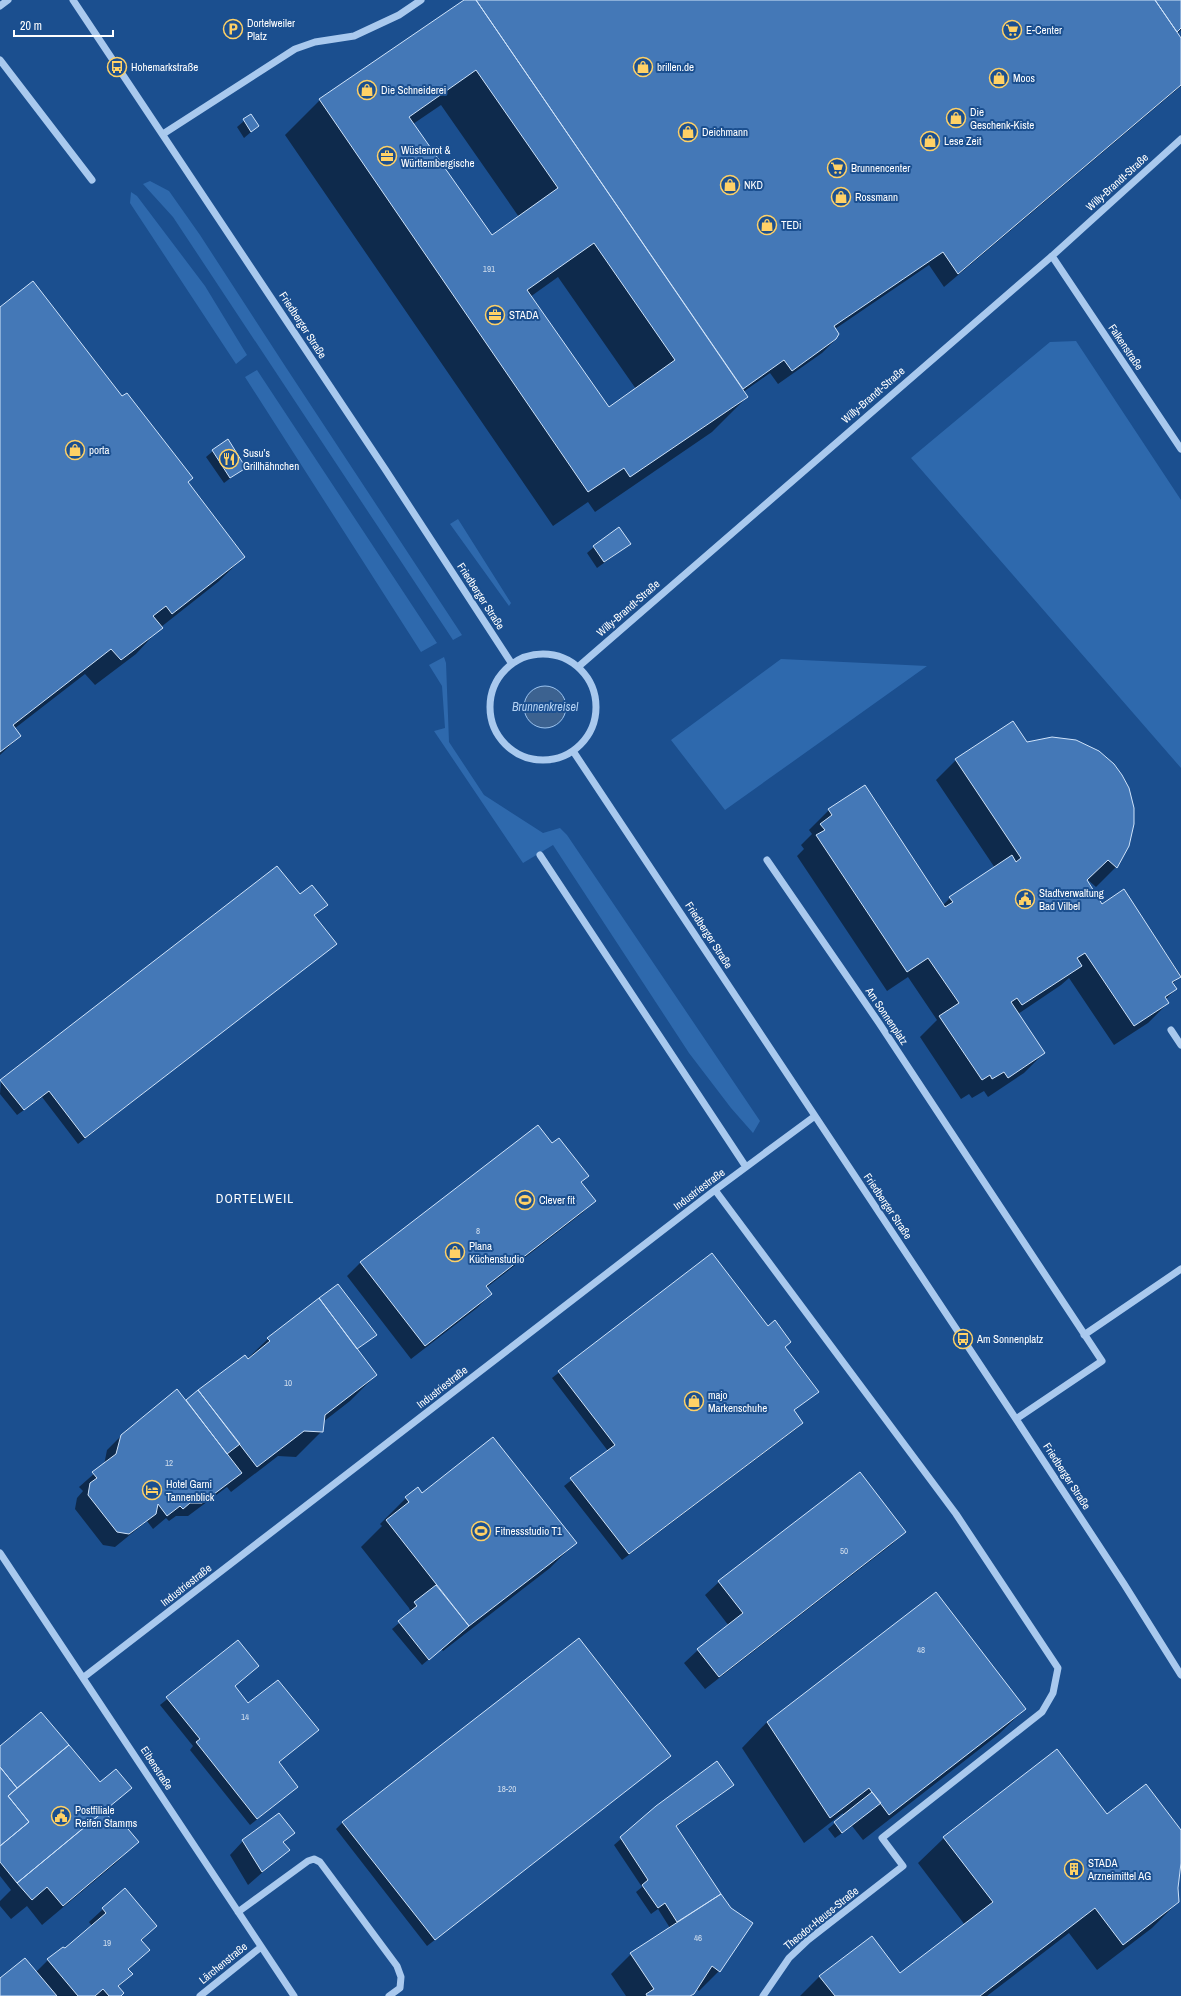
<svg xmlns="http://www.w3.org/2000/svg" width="1181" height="1996" font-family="'Archivo Narrow',sans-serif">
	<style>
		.green { fill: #2e69ad }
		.water { fill: #3c6290; stroke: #9cc4f0 }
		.shadow { fill: #0007; fill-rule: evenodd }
		.building { fill: #4478b7; stroke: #cfe3fa; fill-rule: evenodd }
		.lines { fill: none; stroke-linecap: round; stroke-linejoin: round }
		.minor { stroke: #a9c9ee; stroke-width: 7 }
		.labels { text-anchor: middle; stroke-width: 4; stroke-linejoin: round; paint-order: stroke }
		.number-label { font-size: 9px; fill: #d0dded }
		.poi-label { font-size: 11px; fill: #fff; stroke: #1b4f8f; text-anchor: start }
		.street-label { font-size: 11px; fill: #fff; stroke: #1b4f8f }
		.water-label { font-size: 12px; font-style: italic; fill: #b5d3f5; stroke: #1b4f8f }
		.quarter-label { font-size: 13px; letter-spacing: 1px; fill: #fff; stroke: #1b4f8f }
	</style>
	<rect width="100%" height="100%" fill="#1b4f8f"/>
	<!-- green -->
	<path class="green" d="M150,181L169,191L200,235L287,369L462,635L453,640L173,217L143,184Z
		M131,192L137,196L205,286L247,355L236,364L130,203Z
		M1076,341L1181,500V768L911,458L1050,342Z
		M257,370L437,643L421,652L245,377Z
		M458,519L511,603L509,606L450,524Z
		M444,657L446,663L449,742L484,795L543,833L560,828L567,835L760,1121L753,1133L731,1108L689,1053L553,845L523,863L434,731L445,728L442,686L429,665Z
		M781,659L927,666L725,810L671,740Z"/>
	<!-- water -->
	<path class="water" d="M524 707a21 21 0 1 1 42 0a21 21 0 1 1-42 0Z"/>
	<!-- shadow -->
	<path class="shadow" d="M466,0H1181V30L1177,34L1181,40V86L944,287L929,265L835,329L836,339L822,353L778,384L770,373L743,392L747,397L712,432L595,512L588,502L553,526L285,135L320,100ZM441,105L519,217L491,236L413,124ZM558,277L636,389L609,408L530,297Z
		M251,115L258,126L244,138L237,127Z
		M0,308L187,483L244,557L218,582L161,627L136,654L95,685L85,674L14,729L20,736L0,755Z
		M213,451L245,467L224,483L206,457Z
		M630,544L597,568L587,553L594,547Z
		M1027,743L1128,846L1116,867L1096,887L1088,880L1086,881L1102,905L1124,891L1181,976L1172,984L1176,989L1166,999L1168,1003L1148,1023L1114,1045L1069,978L1061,985L1018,1014L1044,1053L1024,1073L988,1097L984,1091L972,1098L969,1094L961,1099L920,1037L937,1020L908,977L887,991L797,856L804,849L801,845L812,834L809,830L829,810L943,905L950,898L995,868L936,780L956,760Z
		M299,896L326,905L314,916L335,944L78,1144L42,1097L17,1115L0,1094L1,1080Z
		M552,1145L587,1176L581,1183L595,1201L581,1214L486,1288L491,1294L477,1308L411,1359L347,1276L361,1262Z
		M711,1254L818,1391L793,1411L802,1423L796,1429L622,1560L564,1486L608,1451L552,1378Z
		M375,1335L357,1350L376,1375L350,1401L323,1422L322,1431L296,1457L278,1456L231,1492L227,1487L188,1516H176L169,1521L166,1518L153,1529L147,1521L115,1547L103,1545L75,1509L77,1498L83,1491L79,1487L104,1465L107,1450L121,1436L185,1401L247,1359L268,1339Z
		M860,1473L905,1532L891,1545L705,1689L684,1663L698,1650L729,1626L705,1595L719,1582Z
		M422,1494L575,1543L550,1568L443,1651L441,1649L422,1665L392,1629L411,1613L409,1608L361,1547L382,1526L380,1524L406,1498Z
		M238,1641L234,1686L248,1705L318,1730L278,1763L290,1793L250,1825L190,1750L193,1746L160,1705Z
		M1025,1709L999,1734L863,1840L852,1826L835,1838L828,1829L844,1815L843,1813L804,1843L742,1748L767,1722Z
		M41,1713L100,1784L104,1811L118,1829L137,1842L117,1862L42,1925L27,1906L11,1919L0,1906V1901L11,1890L0,1876V1747Z
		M670,1756L427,1946L336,1829L343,1822Z
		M733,1785L676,1827L730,1909L752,1924L719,1971L699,1991L696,1989L690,1996H626L611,1974L631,1954L670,1928L658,1909L651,1914L636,1892L642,1887L614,1845L657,1807Z
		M1107,1815L1181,1831V1862L1177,1875L1178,1902L1152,1928L1097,1970L1069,1933L987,1996H800L820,1976L900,1975L965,1925L918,1863L944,1838Z
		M293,1833L283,1843L288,1850L248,1885L230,1855L243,1841Z
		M125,1889L156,1926L141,1941L148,1950L128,1970L132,1974L118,1987L120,1996H0V1980L36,1972L48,1960L65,1949L92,1926L89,1922Z"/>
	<!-- building -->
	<path class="building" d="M464,0H476L748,397L630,477L624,468L588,492L319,99ZM476,70L558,188L492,235L409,117ZM594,243L675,360L609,407L527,290Z
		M476,0H1155L1181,38V85L958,274L943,252L834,326L839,334L836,339L792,371L784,360L743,389Z
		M1155,0H1181V28L1177,32Z
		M251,114L259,126L251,132L243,119Z
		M33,281L122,396L127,393L193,478L188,482L245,557L172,614L166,606L153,616L163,628L121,660L111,649L13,725L21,736L0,752V307Z
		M228,439L246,468L230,478L212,450Z
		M619,527L631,544L604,562L593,546Z
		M1013,721L1027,742L1052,737L1076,740L1099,751L1114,764L1122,775L1129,788L1134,808V824L1129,846L1117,868L1108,860L1087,880L1102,904L1124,889L1181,977L1172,982L1177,989L1165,997L1169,1003L1134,1026L1085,953L1077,958L1082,966L1022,1005L1017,998L1011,1002L1045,1053L1008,1078L1004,1072L992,1079L990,1075L982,1080L939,1016L959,1003L928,958L907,972L816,835L825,830L820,824L832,815L828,809L865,785L945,907L953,902L949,897L1012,855L1016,862L1021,858L955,759Z
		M277,866L300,894L312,885L328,905L314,915L337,944L85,1138L49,1091L24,1110L0,1080Z
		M538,1125L552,1143L559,1138L589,1176L581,1182L596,1201L486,1286L492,1294L425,1346L360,1262Z
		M712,1253L768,1326L775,1320L791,1342L785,1347L819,1392L794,1410L803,1423L629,1554L570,1478L615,1445L558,1371Z
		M338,1284L377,1335L357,1349L319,1298Z
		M319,1298L377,1375L325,1415L323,1432L304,1431L257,1467L198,1390L245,1355L248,1359L270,1341L267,1338Z
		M177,1389L242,1473L202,1503H190L183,1509L180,1506L167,1516L158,1504L156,1514L129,1534L117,1532L88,1495L90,1483L97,1478L92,1472L116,1454L121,1435Z
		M198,1390L240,1444L227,1454L186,1400Z
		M493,1437L577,1543L469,1626L386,1520L409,1502L405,1497L418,1487L422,1493Z
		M860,1472L906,1532L719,1677L697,1649L743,1613L718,1581Z
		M436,1585L469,1626L429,1660L398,1621L417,1606L414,1602Z
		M936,1592L1026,1709L889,1815L869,1788L830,1818L767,1722Z
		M579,1638L671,1756L435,1940L342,1822Z
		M238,1640L259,1666L235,1686L248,1703L278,1680L319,1730L279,1762L298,1787L257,1819L196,1742L200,1739L166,1697Z
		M41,1712L69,1745L17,1788L0,1767V1746Z
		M69,1745L100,1782L116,1769L132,1788L17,1883L0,1862V1846L29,1822L8,1796Z
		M1057,1749L1107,1814L1146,1784L1181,1830V1863L1178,1888L1179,1902L1123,1945L1095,1908L980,1996H835L819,1976L872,1936L900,1973L993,1902L943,1837Z
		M717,1761L734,1785L676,1826L721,1894L677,1922L665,1903L658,1908L642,1885L648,1880L620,1837L656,1806Z
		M0,1767L17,1788L8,1796L29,1822L0,1846Z
		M872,1792L881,1803L842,1833L834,1822Z
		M104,1811L118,1827L123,1823L139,1842L63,1906L47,1887L32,1900L17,1883Z
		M279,1813L295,1833L283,1842L290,1850L262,1872L242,1840Z
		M125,1888L157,1926L141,1940L150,1950L128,1969L133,1974L118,1986L124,1993L121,1996H109L103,1989L95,1996H78L47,1959L63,1947L65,1948L106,1913L102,1908Z
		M721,1894L731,1908L753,1923L720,1972L712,1966L694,1994L690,1996H647L646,1994L654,1989L630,1953Z
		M25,1958L57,1996H0V1978Z"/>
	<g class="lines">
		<!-- minor -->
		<path class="minor" d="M73,0L385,469L512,664
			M0,6L8,0
			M0,60L92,180
			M163,134L295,49L315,42L354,36L399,15L421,0
			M1052,256L1181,449
			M490 707a53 53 0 1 1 106 0a53 53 0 1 1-106 0Z
			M578,667L1052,256L1181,139
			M573,751L1016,1419L1124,1584L1181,1675
			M540,855L746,1167
			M767,860L879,1023L1102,1361L1016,1419
			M1171,1030L1181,1045
			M715,1190L956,1514L1058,1668L1053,1693L1042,1712L882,1838L903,1866L808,1940L789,1958L763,1996
			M1084,1335L1181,1269
			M0,1553L294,1996
			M84,1677L715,1190L815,1116
			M238,1912L308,1861L314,1859L320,1862L397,1966L401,1977L400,1988L389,1996
			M200,1996L261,1947"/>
	</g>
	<!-- icons -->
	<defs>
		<g id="parking-ring" transform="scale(1)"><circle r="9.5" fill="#1b4f8f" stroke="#ffd166" stroke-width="1.5"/><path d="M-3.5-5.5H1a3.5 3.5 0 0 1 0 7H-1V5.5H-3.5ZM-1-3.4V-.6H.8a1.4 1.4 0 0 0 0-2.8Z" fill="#ffd166"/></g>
		<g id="supermarket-ring" transform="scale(1)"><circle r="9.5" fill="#1b4f8f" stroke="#ffd166" stroke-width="1.5"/><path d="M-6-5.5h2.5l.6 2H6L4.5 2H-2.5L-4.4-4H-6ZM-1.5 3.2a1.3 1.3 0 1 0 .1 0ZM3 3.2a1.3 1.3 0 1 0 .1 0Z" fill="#ffd166"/></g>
		<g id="bus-ring" transform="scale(1)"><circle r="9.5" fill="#1b4f8f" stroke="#ffd166" stroke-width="1.5"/><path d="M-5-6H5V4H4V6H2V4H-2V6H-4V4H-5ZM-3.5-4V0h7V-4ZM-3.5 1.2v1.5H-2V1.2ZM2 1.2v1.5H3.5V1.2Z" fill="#ffd166"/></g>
		<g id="shop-ring" transform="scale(1)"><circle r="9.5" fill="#1b4f8f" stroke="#ffd166" stroke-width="1.5"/><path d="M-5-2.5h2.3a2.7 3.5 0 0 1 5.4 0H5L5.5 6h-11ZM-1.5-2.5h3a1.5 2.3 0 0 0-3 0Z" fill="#ffd166"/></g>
		<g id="office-ring" transform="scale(1)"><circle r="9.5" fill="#1b4f8f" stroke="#ffd166" stroke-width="1.5"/><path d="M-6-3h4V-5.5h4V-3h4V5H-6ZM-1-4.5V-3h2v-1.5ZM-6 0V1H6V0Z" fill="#ffd166"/></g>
		<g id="restaurant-ring" transform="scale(1)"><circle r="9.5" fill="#1b4f8f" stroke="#ffd166" stroke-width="1.5"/><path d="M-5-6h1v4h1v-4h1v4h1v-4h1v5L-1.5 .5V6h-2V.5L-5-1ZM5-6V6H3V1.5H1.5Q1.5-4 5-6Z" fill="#ffd166"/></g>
		<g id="civic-ring" transform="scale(1)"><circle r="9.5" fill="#1b4f8f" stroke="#ffd166" stroke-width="1.5"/><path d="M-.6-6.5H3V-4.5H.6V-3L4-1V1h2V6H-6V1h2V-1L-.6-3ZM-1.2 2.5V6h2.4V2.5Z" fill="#ffd166"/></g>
		<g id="stadium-ring" transform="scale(1)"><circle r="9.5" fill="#1b4f8f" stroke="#ffd166" stroke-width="1.5"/><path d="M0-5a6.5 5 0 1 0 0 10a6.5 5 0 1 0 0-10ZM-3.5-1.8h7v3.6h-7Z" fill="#ffd166"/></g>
		<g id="hotel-ring" transform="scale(1)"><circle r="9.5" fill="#1b4f8f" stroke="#ffd166" stroke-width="1.5"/><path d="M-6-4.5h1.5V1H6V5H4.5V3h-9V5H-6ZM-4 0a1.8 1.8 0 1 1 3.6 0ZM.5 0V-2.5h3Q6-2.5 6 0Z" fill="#ffd166"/></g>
		<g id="building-ring" transform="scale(1)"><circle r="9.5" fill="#1b4f8f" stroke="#ffd166" stroke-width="1.5"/><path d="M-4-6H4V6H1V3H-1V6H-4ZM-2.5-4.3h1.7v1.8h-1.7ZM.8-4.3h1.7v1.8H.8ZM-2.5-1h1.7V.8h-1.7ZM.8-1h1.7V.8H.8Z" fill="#ffd166"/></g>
	</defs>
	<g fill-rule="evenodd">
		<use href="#parking-ring" x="233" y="29"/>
		<use href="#supermarket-ring" x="1012" y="30"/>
		<use href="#bus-ring" x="117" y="67"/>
		<use href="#shop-ring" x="643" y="67"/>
		<use href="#shop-ring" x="999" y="78"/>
		<use href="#shop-ring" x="367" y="90"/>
		<use href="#shop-ring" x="956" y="118"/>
		<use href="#shop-ring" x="688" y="132"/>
		<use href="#shop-ring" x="930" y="141"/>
		<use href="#office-ring" x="387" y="156"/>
		<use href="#supermarket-ring" x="837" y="168"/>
		<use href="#shop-ring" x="730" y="185"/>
		<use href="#shop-ring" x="841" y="197"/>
		<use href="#shop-ring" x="767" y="225"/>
		<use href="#office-ring" x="495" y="315"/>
		<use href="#shop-ring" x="75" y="450"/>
		<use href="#restaurant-ring" x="229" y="459"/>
		<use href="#civic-ring" x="1025" y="899"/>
		<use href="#stadium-ring" x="525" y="1200"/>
		<use href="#shop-ring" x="455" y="1252"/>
		<use href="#bus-ring" x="963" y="1339"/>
		<use href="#shop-ring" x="694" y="1401"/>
		<use href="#hotel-ring" x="152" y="1490"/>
		<use href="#stadium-ring" x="481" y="1531"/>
		<use href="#civic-ring" x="61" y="1816"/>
		<use href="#building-ring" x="1074" y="1869"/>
	</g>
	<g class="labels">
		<!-- number labels -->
		<g class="number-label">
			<text x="489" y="272">191</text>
			<text x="478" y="1234">8</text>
			<text x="288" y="1386">10</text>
			<text x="169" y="1466">12</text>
			<text x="844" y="1554">50</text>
			<text x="921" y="1653">48</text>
			<text x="245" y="1720">14</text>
			<text x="507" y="1792">18-20</text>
			<text x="698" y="1941">46</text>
			<text x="107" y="1946">19</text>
		</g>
		<!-- poi labels -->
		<g class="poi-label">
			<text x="247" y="27">Dortelweiler<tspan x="247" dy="13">Platz</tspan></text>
			<text x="1026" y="34">E-Center</text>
			<text x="131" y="71">Hohemarkstraße</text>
			<text x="657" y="71">brillen.de</text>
			<text x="1013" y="82">Moos</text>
			<text x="381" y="94">Die Schneiderei</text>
			<text x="970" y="116">Die<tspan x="970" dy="13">Geschenk-Kiste</tspan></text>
			<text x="702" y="136">Deichmann</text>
			<text x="944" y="145">Lese Zeit</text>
			<text x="401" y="154">Wüstenrot &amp;<tspan x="401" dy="13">Württembergische</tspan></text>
			<text x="851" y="172">Brunnencenter</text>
			<text x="744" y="189">NKD</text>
			<text x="855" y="201">Rossmann</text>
			<text x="781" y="229">TEDi</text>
			<text x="509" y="319">STADA</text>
			<text x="89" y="454">porta</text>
			<text x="243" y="457">Susu’s<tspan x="243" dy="13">Grillhähnchen</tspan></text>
			<text x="1039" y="897">Stadtverwaltung<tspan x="1039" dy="13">Bad Vilbel</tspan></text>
			<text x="539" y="1204">Clever fit</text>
			<text x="469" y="1250">Plana<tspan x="469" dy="13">Küchenstudio</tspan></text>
			<text x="977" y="1343">Am Sonnenplatz</text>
			<text x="708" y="1399">majo<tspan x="708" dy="13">Markenschuhe</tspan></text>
			<text x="166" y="1488">Hotel Garni<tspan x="166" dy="13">Tannenblick</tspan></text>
			<text x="495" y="1535">Fitnessstudio T1</text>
			<text x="75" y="1814">Postfiliale<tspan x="75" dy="13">Reifen Stamms</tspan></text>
			<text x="1088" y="1867">STADA<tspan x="1088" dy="13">Arzneimittel AG</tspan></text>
		</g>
		<!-- street labels -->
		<g class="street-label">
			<text transform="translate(1117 182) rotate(-42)" y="4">Willy-Brandt-Straße</text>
			<text transform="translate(303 325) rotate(57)" y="4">Friedberger Straße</text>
			<text transform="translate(1126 347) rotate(56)" y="4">Falkenstraße</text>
			<text transform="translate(873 395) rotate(-41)" y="4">Willy-Brandt-Straße</text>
			<text transform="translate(481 596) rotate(57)" y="4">Friedberger Straße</text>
			<text transform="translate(628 608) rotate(-41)" y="4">Willy-Brandt-Straße</text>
			<text transform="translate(709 935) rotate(57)" y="4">Friedberger Straße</text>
			<text transform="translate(887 1016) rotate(56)" y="4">Am Sonnenplatz</text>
			<text transform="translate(699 1189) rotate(-37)" y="4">Industriestraße</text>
			<text transform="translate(888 1206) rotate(56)" y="4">Friedberger Straße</text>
			<text transform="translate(442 1387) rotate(-38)" y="4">Industriestraße</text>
			<text transform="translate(1067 1476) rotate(57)" y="4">Friedberger Straße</text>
			<text transform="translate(186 1585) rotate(-38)" y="4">Industriestraße</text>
			<text transform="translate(157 1768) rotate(57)" y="4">Eibenstraße</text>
			<text transform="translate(821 1918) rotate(-39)" y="4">Theodor-Heuss-Straße</text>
			<text transform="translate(223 1963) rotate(-39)" y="4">Lärchenstraße</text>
		</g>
		<!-- water labels -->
		<g class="water-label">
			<text x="545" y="711">Brunnenkreisel</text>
		</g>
		<!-- quarter labels -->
		<g class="quarter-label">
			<text x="255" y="1203">DORTELWEIL</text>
		</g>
	</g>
	<!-- scale -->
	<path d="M14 30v6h99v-6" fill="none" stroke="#ffffff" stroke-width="2"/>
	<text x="20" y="30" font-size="12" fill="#ffffff" stroke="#1b4f8f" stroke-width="3" paint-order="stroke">20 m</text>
</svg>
